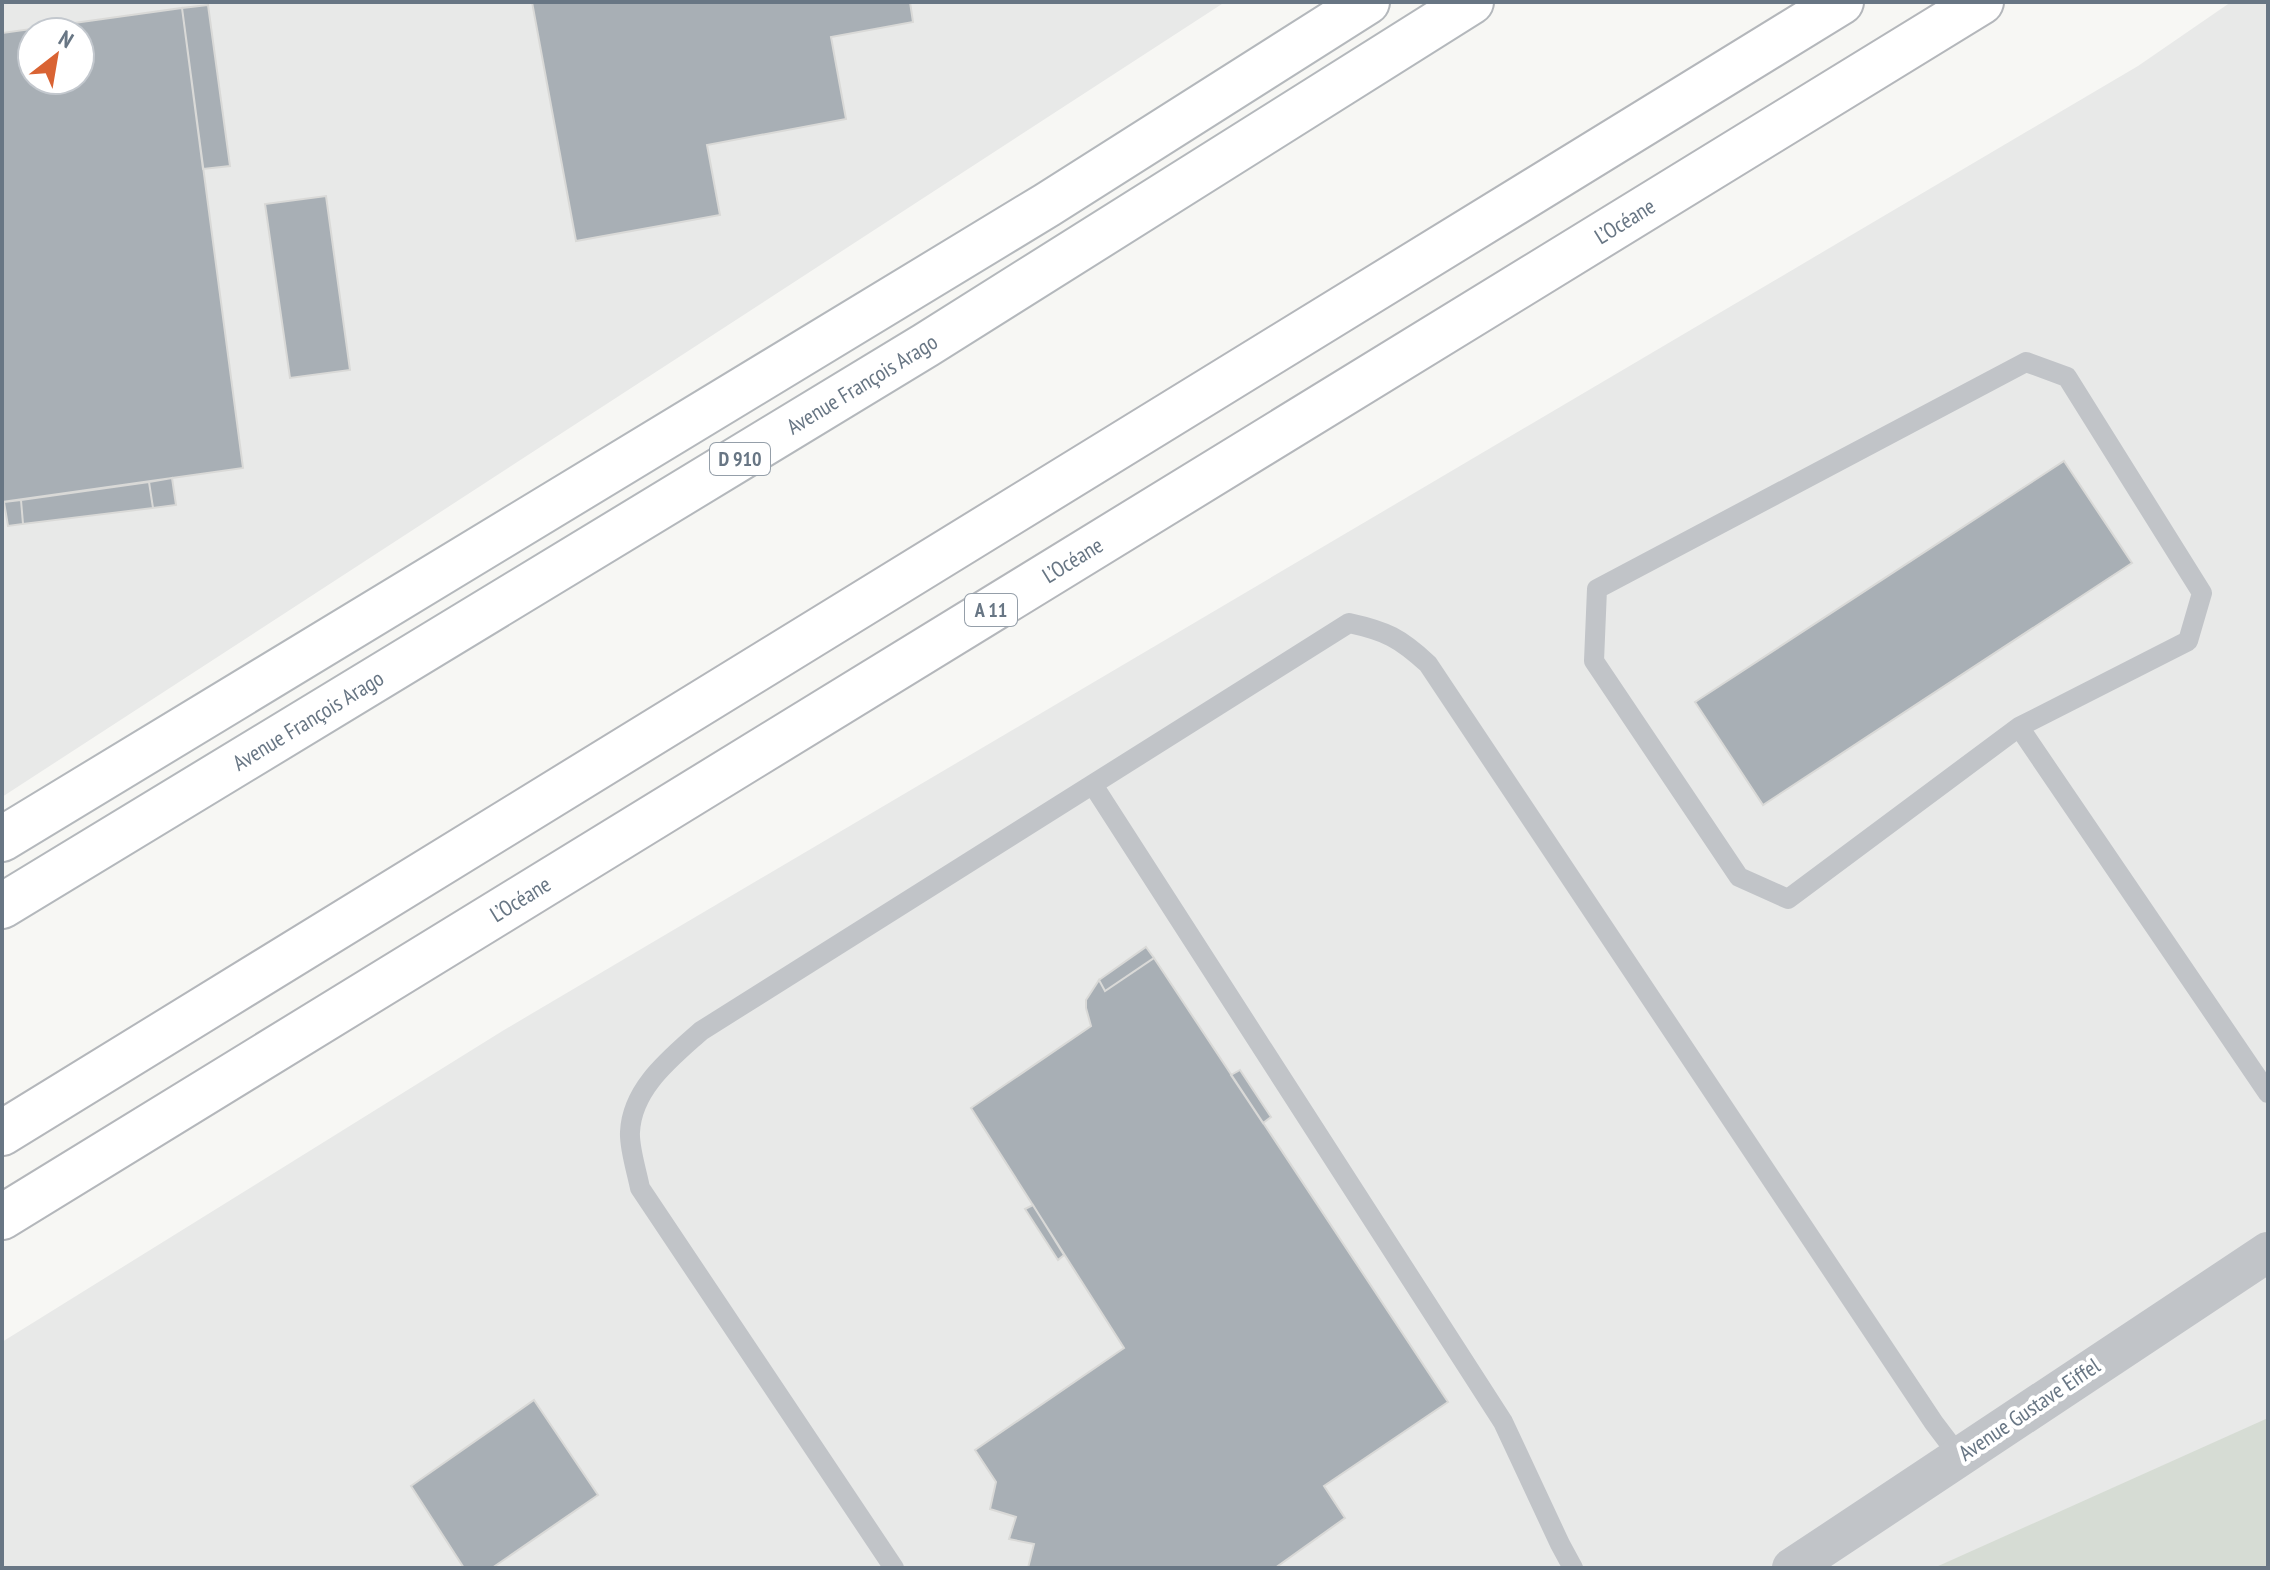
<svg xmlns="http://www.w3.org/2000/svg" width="2270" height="1570" font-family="'PT Sans Narrow',sans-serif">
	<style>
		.built { fill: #e8e9e8; fill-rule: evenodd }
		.green { fill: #d6dcd4 }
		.building { fill: #a8afb5; stroke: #d9d9d7; stroke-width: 2; fill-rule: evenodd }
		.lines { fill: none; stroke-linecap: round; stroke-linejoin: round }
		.primary-casing { stroke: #b4b8bc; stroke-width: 48 }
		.motorway-casing { stroke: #b4b7bb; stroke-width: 48 }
		.service { stroke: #c1c4c8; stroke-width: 20 }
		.minor { stroke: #c1c4c8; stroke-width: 40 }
		.primary { stroke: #fff; stroke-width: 44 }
		.motorway { stroke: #fff; stroke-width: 44 }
		.labels { text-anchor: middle; stroke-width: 8; stroke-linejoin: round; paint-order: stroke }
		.shield { fill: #fff; stroke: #959fa9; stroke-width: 2 }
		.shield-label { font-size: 20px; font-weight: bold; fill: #687684 }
		.street-label { font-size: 22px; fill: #687684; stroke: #fff }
	</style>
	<rect width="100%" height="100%" fill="#f7f7f4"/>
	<!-- built -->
	<path class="built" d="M2,2H1225L2,797ZM32,32H80V80H32Z
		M2231,2H2268V1568H2V1342L504,1030L2138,66Z"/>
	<!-- green -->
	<path class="green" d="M2268,1418V1568H1935L1936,1567Z"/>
	<!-- building -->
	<path class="building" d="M532,2H910L913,22L831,37L846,119L707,145L720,215L576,241Z
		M208,5L230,166L203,169L182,8Z
		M182,8L243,468L2,502V33ZM32,32H80V80H32Z
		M326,196L350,370L290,378L265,204Z
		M2064,461L2132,563L1763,805L1695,702Z
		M172,478L176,505L153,508L149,482Z
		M149,482L153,508L23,524L21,500Z
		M21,500L23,524L8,526L4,502Z
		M1146,947L1154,958L1105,991L1099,980Z
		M1154,958L1448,1402L1324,1486L1345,1518L1275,1568H1028L1034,1544L1009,1539L1016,1517L990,1509L996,1482L975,1450L1124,1348L971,1108L1091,1026L1086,1008V1000L1099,980L1105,991Z
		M1240,1070L1271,1117L1263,1123L1231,1075Z
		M1033,1205L1064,1255L1058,1260L1025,1209Z
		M534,1400L598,1495L492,1568H464L411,1486Z"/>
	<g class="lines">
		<!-- primary casing -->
		<g class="primary-casing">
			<g id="primary">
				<path d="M2,839L1047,205L1367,2"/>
				<path id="s1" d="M2,906L926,345L1471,2"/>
			</g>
		</g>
		<!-- motorway casing -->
		<g class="motorway-casing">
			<g id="motorway">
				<path d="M2,1133L1841,2"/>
				<path id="s2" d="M2,1217L1981,2"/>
			</g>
		</g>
		<!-- service -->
		<path class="service" d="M2026,362L2067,377L2202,593L2188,641L2019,727L1788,899L1739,877L1594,661L1597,589Z
			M2019,727L2268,1093
			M1093,785L1503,1422L1560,1544L1573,1568
			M894,1568L640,1188C637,1172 629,1148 630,1132C632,1088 671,1058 701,1031L1349,623C1386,631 1400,638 1428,664L1934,1423L1959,1456"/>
		<!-- minor -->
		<path class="minor" d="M1792,1568L2268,1252"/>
		<!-- primary -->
		<use href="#primary" class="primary"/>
		<!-- motorway -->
		<use href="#motorway" class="motorway"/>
	</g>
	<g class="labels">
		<!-- shield labels -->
		<g class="shield">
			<rect x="710" y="443" width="60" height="32" rx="6"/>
			<rect x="965" y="594" width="52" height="32" rx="6"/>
		</g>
		<g class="shield-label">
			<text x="740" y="466">D 910</text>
			<text x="991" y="617">A 11</text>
		</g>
		<!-- street labels -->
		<g class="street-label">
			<text dy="8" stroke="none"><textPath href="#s2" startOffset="1904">L’Océane</textPath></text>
			<text dy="8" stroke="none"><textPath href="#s1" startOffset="1006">Avenue François Arago</textPath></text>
			<text dy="8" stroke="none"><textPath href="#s2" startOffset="1256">L’Océane</textPath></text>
			<text dy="8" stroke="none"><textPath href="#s1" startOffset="358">Avenue François Arago</textPath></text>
			<text dy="8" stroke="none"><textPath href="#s2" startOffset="608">L’Océane</textPath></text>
			<text transform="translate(2029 1409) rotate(-34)" y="8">Avenue Gustave Eiffel</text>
		</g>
	</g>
	<!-- border -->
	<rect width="2270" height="1570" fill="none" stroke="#687684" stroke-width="8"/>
	<!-- north arrow -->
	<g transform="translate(56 56) rotate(31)"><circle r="38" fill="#ffffff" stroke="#c3c8ce" stroke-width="2"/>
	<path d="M0-6L14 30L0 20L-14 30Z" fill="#d96333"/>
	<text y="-12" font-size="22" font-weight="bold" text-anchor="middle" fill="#687684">N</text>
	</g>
</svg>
